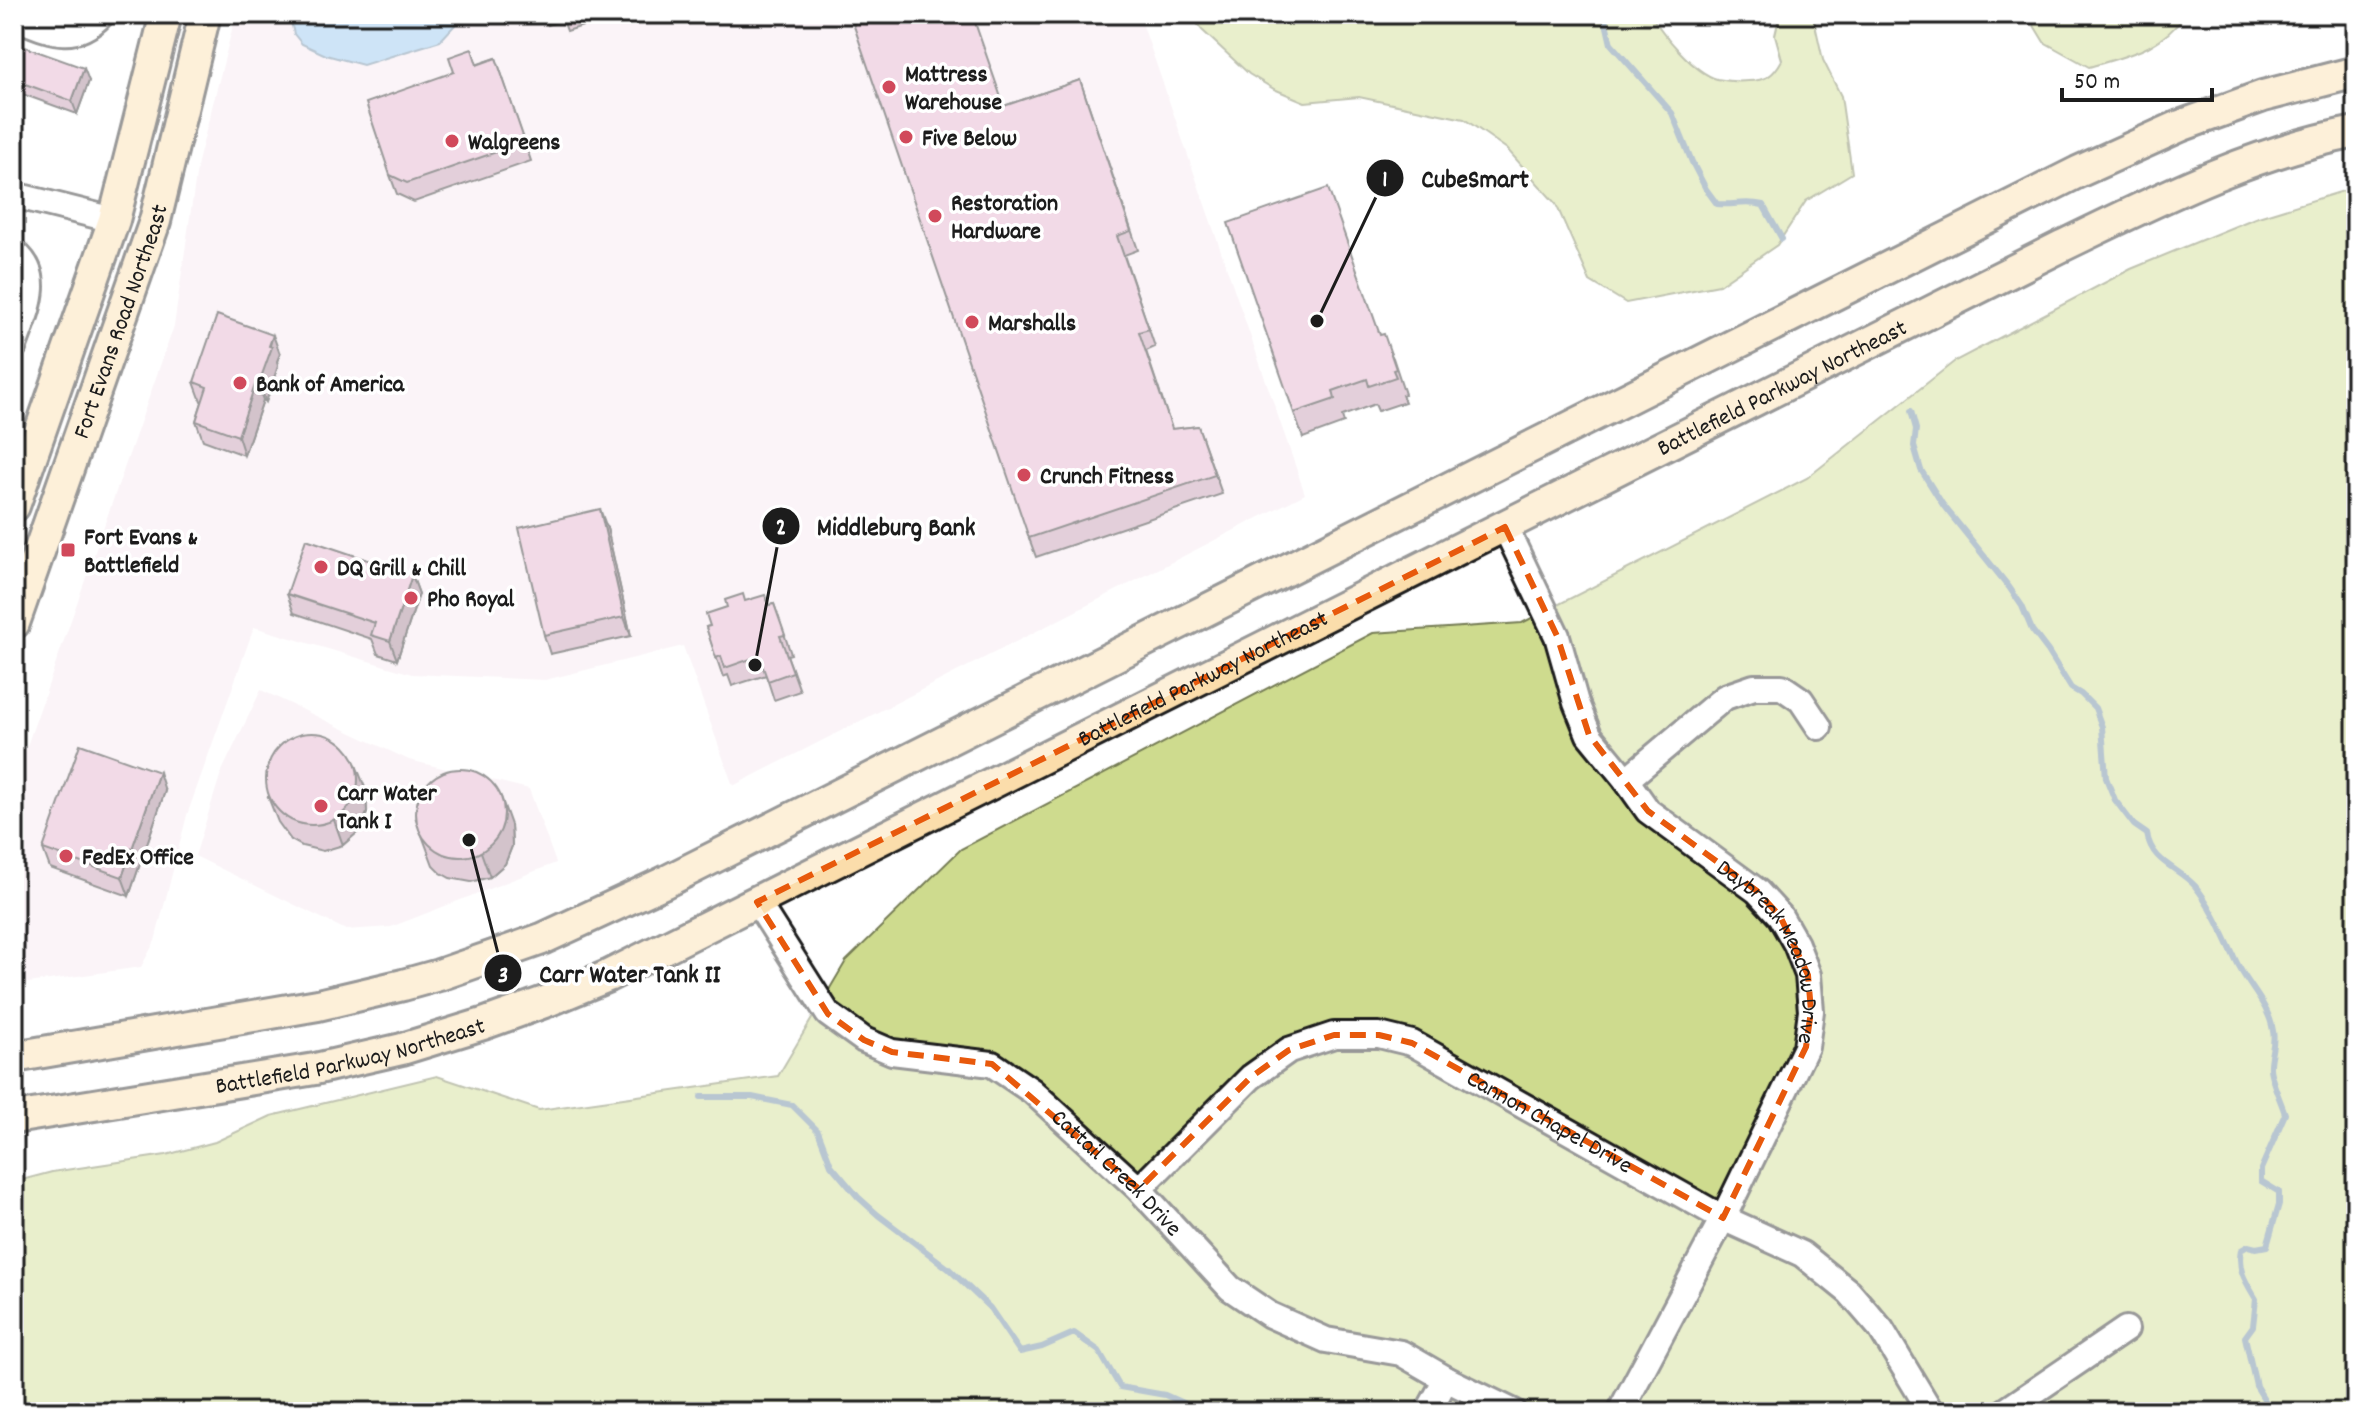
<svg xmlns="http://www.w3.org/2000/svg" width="2370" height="1426" font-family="Dekko,sans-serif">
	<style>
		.built { fill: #f6e7ef }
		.green { fill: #cedb8e; stroke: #757c55; stroke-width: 2 }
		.water { fill: #92c4ee; stroke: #63819a; stroke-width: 2 }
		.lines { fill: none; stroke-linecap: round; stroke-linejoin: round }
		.stream { stroke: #63819a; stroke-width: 6 }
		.minor-casing { stroke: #1c1c1c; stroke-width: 30 }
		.major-casing { stroke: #1c1c1c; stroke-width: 36 }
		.minor { stroke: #fff; stroke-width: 24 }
		.major { stroke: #fbddab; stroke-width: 30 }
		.wall { fill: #c296ad; stroke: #1c1c1c; stroke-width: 2 }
		.shaded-wall { fill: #9e7a8d; stroke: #1c1c1c; stroke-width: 2 }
		.building { fill: #e2aec9; stroke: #1c1c1c; stroke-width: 2 }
		.marked { fill: none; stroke: #e8590c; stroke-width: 6; stroke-dasharray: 16 10; stroke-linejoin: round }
		.poi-dot { fill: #d1495b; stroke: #fff; stroke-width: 3 }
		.labels { text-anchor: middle; stroke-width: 7; stroke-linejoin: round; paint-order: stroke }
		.poi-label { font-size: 24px; font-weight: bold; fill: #1c1c1c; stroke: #fff; text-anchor: start }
		.street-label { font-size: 24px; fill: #1c1c1c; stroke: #fff }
		.leader { fill: none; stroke: #1c1c1c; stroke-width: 3 }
		.callout-dot { fill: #1c1c1c; stroke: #fff; stroke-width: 3 }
		.mark-label { font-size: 24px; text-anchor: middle; font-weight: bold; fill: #fff }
		.callout-label { font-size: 26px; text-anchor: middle; font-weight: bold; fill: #1c1c1c; stroke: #fff; stroke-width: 7; stroke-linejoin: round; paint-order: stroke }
	</style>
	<rect width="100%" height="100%" fill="#fff"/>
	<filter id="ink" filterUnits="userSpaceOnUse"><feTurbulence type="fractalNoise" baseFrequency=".0125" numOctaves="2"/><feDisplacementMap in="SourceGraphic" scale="16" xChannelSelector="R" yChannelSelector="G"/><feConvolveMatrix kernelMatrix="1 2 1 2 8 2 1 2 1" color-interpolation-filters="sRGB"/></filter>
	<g filter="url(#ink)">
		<!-- built -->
		<path class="built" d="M236,14H1139L1305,494L733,786L683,646L545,680L412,674L254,627L187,815L155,941L141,967L14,985V783L174,326L198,162Z
			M261,690L409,760L529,789L556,863L391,927L346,930L195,856L221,773Z"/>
		<!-- green -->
		<path class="green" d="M1190,14H1650C1663,34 1694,73 1717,79C1727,81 1738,82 1748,81C1766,81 1774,75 1782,60L1775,35L1780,14H1818L1814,20L1823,60L1841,96L1852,173L1806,201L1777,245L1719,285L1626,303L1590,281L1556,204L1507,149L1464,119L1359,97L1305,102L1274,89L1249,74L1202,30Z
			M2027,14H2186C2160,50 2129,55 2089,67L2044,42Z
			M2356,187V1412H14V1182L52,1172L166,1155L215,1142L271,1116L437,1076L539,1110L778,1076L846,961L961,849L1373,633L1522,623L1807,478L1955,361L2131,269L2255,218Z"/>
		<!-- water -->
		<path class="water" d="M289,14H460L455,25L440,41L363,65L326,55L302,44L294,34Z"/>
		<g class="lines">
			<!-- stream -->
			<path class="stream" d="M1604,14L1611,44L1672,113L1692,162L1706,189L1717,204C1735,206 1744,200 1763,205L1782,239
				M1911,411L1916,429L1914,446L1921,470L1943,505L2009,587L2022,606L2032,630L2048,651L2071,688L2081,694L2095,708L2102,727L2106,778L2115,800L2134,825L2147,834C2152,863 2178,867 2195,886C2213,908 2224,936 2236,961C2247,985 2269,1004 2273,1031C2276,1044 2269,1056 2270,1068C2271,1081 2281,1101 2285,1114L2261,1169V1181L2279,1192V1204L2267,1246L2256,1248L2248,1246L2241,1250C2237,1270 2246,1282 2256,1299L2253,1326L2245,1337L2256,1386L2272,1412
				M701,1097H752L792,1105L818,1131L831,1165L858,1197L878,1215L949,1269L990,1308L1020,1352L1042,1347L1074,1333L1099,1351L1120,1387L1165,1395L1185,1404L1187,1412"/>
			<!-- minor casing -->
			<g class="minor-casing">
				<g id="minor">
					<path d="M14,17C48,30 73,45 102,14"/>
					<path d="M14,195L114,220"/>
					<path d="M14,252C46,277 25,314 14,346"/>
					<path id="s1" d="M1505,527L1557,636L1576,703L1589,735L1626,780L1648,811L1757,891L1780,916L1796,944L1808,975L1811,1011L1806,1047L1723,1218L1620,1412"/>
					<path d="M1626,780L1725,697L1754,687H1782L1801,700L1819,727"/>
					<path id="s2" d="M757,902L828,1014L864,1040L892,1052L992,1064L1032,1091L1139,1189L1230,1288L1270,1315L1326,1340L1401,1353L1446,1379L1514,1412"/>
					<path id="s3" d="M1139,1189L1251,1077L1289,1050L1334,1035H1379L1412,1043L1723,1218L1802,1254L1849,1292L1881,1329L1931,1412"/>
					<path d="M1428,1412L1446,1379"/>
					<path d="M2004,1412L2126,1329"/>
				</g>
			</g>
			<!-- major casing -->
			<g class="major-casing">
				<g id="major">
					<path d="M14,506L114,220L166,14"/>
					<path id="s4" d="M14,623L155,221L205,14"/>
					<path d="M14,1057L318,1005L403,985L439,975L542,939L663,883L2078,172L2180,126L2263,96L2356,72"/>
					<path id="s5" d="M14,1118L315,1069L402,1049L483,1024L550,1000L608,976L2062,246C2157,200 2251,152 2356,132"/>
				</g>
			</g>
			<!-- minor -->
			<use href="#minor" class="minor"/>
			<!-- major -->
			<use href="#major" class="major"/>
		</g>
		<!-- wall -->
		<path class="wall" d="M544,14H601L602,17L595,20L596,22L567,31L563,20L548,25Z
			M14,43L89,81L77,114L14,91Z
			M496,58L531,161L414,202L397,194L390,175L454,72Z
			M1080,80L1138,250L1124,255L1155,347L1146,351L1172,429L1198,426L1222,494L1036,557L1029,538L1004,106Z
			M1380,335L1393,358L1405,394L1402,395L1405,402L1378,411L1375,404L1342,416L1344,423L1303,438L1294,413Z
			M280,354L277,361L278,366L266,402L263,400L244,455L203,440L196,421L202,402L201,401L194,382Z
			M607,528L631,636L550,654L544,635Z
			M412,575L419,594L397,660L378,654L372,639L294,613L287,594Z
			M746,601L769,605L774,604L791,654L787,655L800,691L774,700L766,675L732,686L728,675L723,677L706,627L710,626Z
			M366,790L367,813L358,832L343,845L323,851L302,846L291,840L278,822L268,797Z
			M165,791L129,896L50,868L43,849Z
			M416,819L511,825L512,846L505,864L490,877L471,882L450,878L441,873L433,865Z"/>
		<!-- shaded-wall -->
		<path class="shaded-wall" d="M84,68L89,81L77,114L72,101Z
			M273,335L280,354L277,361L278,366L266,402L259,383Z
			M256,382L263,400L244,455L238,436Z
			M600,509L607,528L631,636L624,617Z
			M412,575L419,594L397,660L390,641Z
			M356,765L366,790L367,813L358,832L343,845L334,820Z
			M159,772L165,791L129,896L122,877Z
			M502,800L511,825L512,846L505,864L490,877L481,852Z"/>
		<!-- building -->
		<path class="building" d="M878,14H972L1004,106L1080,80L1131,231L1117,236L1149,329L1139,332L1172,429L1198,426L1215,475L1029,538L853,23Z
			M14,43L84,68L72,101L14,80Z
			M472,49L477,65L496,58L525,142L407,183L390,175L366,103L454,72L449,57Z
			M1328,188L1380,335L1384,334L1396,369L1393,370L1396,377L1369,386L1367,379L1333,391L1335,399L1294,413L1228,223Z
			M217,315L273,335L269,346L272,347L259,383L256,382L238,436L196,421L207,387L194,382Z
			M600,509L624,617L544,635L519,528Z
			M306,539L412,575L390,641L371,635L375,623L287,594Z
			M743,594L745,601L765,595L769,605L774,604L785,635L780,636L793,672L768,681L759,656L725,668L721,656L716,658L706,627L710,626L706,614L727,607L725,600Z
			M266 779a46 46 0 1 1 92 0a46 46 0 1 1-92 0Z
			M80,744L159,772L122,877L43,849Z
			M416 813a44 44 0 1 1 88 0a44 44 0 1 1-88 0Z"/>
	</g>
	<!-- marked area -->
	<path d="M0 0H2370V1426H0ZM1505,527L1557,636L1589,735L1648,811L1757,891L1780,916L1808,975L1811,1011L1806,1047L1723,1218L1412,1043L1379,1035H1334L1289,1050L1251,1077L1139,1189L992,1064L892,1052L864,1040L828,1014L757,902Z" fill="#fff" fill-opacity=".55" fill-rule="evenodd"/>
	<path class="marked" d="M1505,527L1557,636L1589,735L1648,811L1757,891L1780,916L1808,975L1811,1011L1806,1047L1723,1218L1412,1043L1379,1035H1334L1289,1050L1251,1077L1139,1189L992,1064L892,1052L864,1040L828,1014L757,902Z"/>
	<!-- markers -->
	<g class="poi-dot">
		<circle cx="889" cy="87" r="8"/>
		<circle cx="906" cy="137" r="8"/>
		<circle cx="452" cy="141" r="8"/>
		<circle cx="935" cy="216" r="8"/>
		<circle cx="972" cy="322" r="8"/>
		<circle cx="240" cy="383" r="8"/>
		<circle cx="1024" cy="475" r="8"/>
		<rect x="60" y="542" width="16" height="16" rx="4"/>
		<circle cx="321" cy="567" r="8"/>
		<circle cx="411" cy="598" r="8"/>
		<circle cx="321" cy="806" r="8"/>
		<circle cx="66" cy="856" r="8"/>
	</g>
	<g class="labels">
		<!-- poi labels -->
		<g class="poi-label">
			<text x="905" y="81">Mattress<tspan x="905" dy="28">Warehouse</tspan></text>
			<text x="922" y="145">Five Below</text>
			<text x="468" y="149">Walgreens</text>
			<text x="951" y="210">Restoration<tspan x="951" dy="28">Hardware</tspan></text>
			<text x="988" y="330">Marshalls</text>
			<text x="256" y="391">Bank of America</text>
			<text x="1040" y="483">Crunch Fitness</text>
			<text x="84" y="544">Fort Evans &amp;<tspan x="84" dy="28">Battlefield</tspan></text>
			<text x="337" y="575">DQ Grill &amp; Chill</text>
			<text x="427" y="606">Pho Royal</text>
			<text x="337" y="800">Carr Water<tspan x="337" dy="28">Tank I</tspan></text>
			<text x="82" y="864">FedEx Office</text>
		</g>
		<!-- street labels -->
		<g class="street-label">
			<text dy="8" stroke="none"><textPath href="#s4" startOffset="320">Fort Evans Road Northeast</textPath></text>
			<text dy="8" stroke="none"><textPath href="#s5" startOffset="1926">Battlefield Parkway Northeast</textPath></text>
			<text dy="8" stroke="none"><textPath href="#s5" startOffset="1278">Battlefield Parkway Northeast</textPath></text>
			<text dy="8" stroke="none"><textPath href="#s1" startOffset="518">Daybreak Meadow Drive</textPath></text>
			<text dy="8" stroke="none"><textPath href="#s5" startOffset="342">Battlefield Parkway Northeast</textPath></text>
			<text dy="8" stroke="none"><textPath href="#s3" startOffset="490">Cannon Chapel Drive</textPath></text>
			<text dy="8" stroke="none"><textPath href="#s2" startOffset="474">Cattail Creek Drive</textPath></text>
		</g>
	</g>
	<!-- callouts -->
	<path class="leader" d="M1317 321L1385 178M755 665L781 526M469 840L503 973"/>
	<g class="callout-dot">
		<circle cx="1317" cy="321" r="8"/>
		<circle cx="755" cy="665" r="8"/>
		<circle cx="469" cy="840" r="8"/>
		<circle cx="1385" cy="178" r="20"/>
		<circle cx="781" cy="526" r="20"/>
		<circle cx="503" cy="973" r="20"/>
	</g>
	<g class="mark-label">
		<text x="1385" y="186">1</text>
		<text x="781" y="534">2</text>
		<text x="503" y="982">3</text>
	</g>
	<g class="callout-label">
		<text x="1475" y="187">CubeSmart</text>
		<text x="896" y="535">Middleburg Bank</text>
		<text x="630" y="982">Carr Water Tank II</text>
	</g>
	<!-- margin -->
	<rect width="2370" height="1426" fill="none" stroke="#fff" stroke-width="48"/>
	<rect x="24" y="24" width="2322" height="1378" fill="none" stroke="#1c1c1c" stroke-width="3" filter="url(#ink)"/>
	<!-- scale -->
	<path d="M2062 88v12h150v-12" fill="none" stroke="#1c1c1c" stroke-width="4"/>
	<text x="2074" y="88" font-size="24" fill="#1c1c1c" stroke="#ffffff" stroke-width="6" paint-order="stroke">50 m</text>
</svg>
